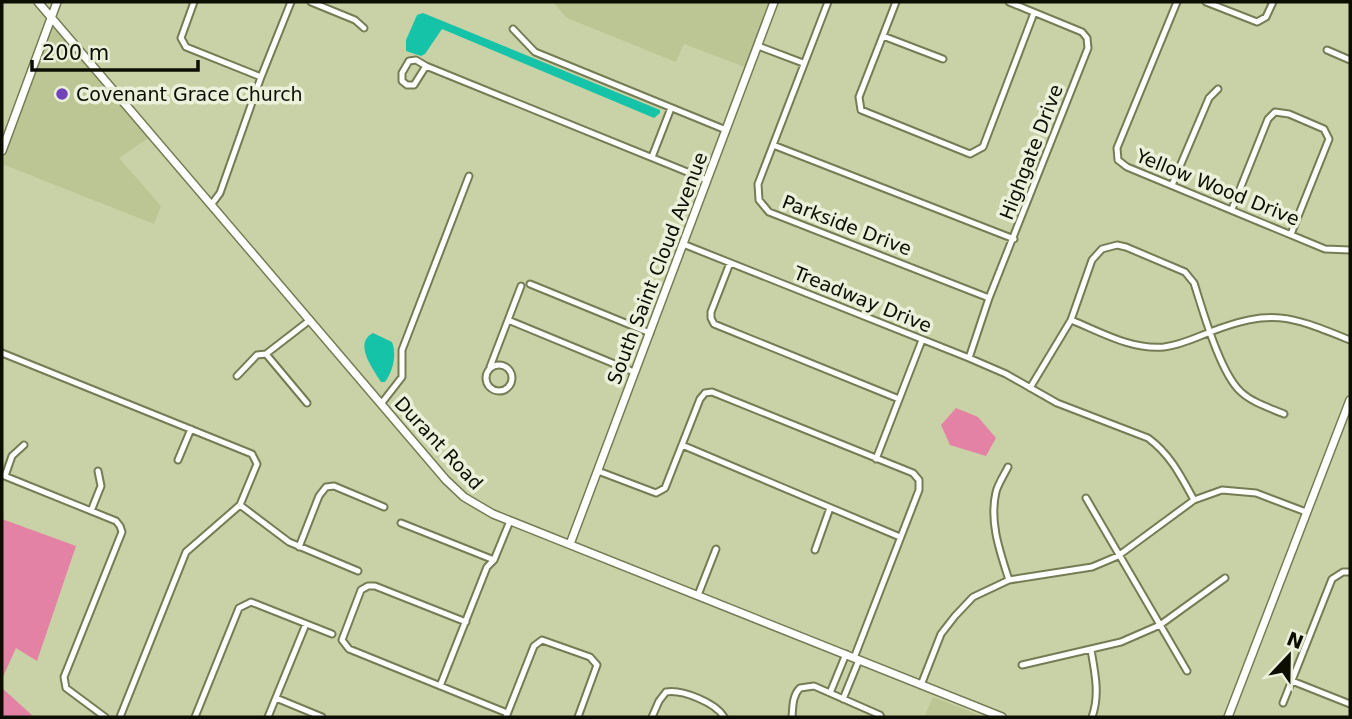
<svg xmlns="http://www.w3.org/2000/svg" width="1352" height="719" font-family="'DejaVu Sans',sans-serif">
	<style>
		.built { fill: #bcc694 }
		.green { fill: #e482a6 }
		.water { fill: #15c3a8 }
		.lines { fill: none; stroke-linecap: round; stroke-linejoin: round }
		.minor-casing { stroke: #747c54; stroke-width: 9 }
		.tertiary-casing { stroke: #747c54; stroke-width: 10 }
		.minor { stroke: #fff; stroke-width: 5 }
		.tertiary { stroke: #fff; stroke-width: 7 }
		.poi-dot { fill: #7244bc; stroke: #ebf0da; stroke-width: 2.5 }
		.labels { text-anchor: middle; stroke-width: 7; stroke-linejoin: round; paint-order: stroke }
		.poi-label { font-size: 19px; fill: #0c0e02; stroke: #ebf0da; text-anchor: start }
		.street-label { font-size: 19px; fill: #0c0e02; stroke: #ebf0da }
	</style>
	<rect width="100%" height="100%" fill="#c9d2a6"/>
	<!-- built -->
	<path class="built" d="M553,2H771L747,68L684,44L676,62L567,18Z
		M52,23L150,137L119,158L161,206L154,224L2,164Z
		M933,697L969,711L982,717H924Z"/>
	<!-- green -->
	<path class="green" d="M956,408L978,417L996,438L986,456L950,445L941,425Z
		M2,519L76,546L37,661L16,648L2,679Z
		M2,688L34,717H2Z"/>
	<!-- water -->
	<path class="water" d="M423,13L660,110V113L654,118L442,29L425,54L421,56L406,51V40L417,15Z
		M373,333L392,342C397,355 393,371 385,382H381C373,369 353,343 373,333Z"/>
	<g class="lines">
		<!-- minor casing -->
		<g class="minor-casing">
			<path id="minor" d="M194,2L181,38L186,47L261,77
				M311,2L355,20L364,28
				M828,2L758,184L759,200L769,212L989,298
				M896,2L859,97L861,110L970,154L983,147L1034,13
				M1177,2L1117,148L1118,160L1127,167L1325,249L1350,250
				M1206,2L1257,22L1266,17L1273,2
				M513,29L535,52L726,130
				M883,36L943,59
				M758,46L803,63
				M1327,50L1350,60
				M426,66L416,60L409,61L402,73V81L407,85H414L426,66L707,180
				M773,145L1014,239
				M652,157L671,108
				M1172,185L1209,98L1218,89
				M211,205L220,193L261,77L291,2
				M1232,209L1268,119L1275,112L1289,114L1324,129L1329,139L1291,234
				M683,244L969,358L1006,374L1057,403L1148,438C1170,454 1181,476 1194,500
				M730,263L711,312V318L714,324L899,399
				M530,284L650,333
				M508,320L634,372
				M1071,320C1101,332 1131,350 1164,347C1181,345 1195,338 1210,332C1273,308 1290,316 1350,340
				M2,353L252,454L257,464L240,505L186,552L120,717
				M266,354L307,403
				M969,358L989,298L1088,48L1087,38L1082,32L1009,2
				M486 378a13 13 0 1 1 26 0a13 13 0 1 1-26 0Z
				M490,367L521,286
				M237,376L257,355L266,354L310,320
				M1030,388L1071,320L1092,260L1102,249L1117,245L1126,247L1185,272L1194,283C1203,311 1220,373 1241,392C1253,403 1270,408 1284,414
				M381,404L402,377V350L469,176
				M682,445L900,537
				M876,459L922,340
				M178,460L191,429
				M1008,467C1004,475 998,484 996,492C989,522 1000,552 1009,580
				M598,471L656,493L665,488L700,399L705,393L712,392L913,473L919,480V490L854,658
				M2,475L116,521L120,526L122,532L64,677L66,688L105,717
				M5,476L12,456L24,445
				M1086,498L1187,671
				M240,505L289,542L358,571
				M91,511L101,486L98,471
				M401,523L494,560
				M299,547L319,496L326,487L334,486L384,507
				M815,550L830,508
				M698,595L716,549
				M466,622L375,586H368L361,590L342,640L349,649L507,713
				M1091,650C1095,673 1100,695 1092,717
				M1022,665L1121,642L1160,625L1225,578
				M1292,681L1350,704
				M921,685L941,634L955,616L973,597L1009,580L1092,567L1118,556L1194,500L1222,490L1256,493L1306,512
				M440,686L487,567L494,560L510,521
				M830,693L846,654
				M276,698L322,717
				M843,699L859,660
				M1283,703L1332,579L1343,572H1350
				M195,717L239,608L251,602L332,634
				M268,717L306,624
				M506,717L534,646L542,640L590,657L597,665L578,717
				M652,717L659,701L666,692C682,689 716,703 724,717
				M792,717C793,707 792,696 800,688L814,686L880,715L881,717"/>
		</g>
		<!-- tertiary casing -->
		<g class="tertiary-casing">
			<path id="tertiary" d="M38,2L446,480L464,497L493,514L1002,717
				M2,151L57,2
				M570,544L774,2
				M1228,717L1350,400"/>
		</g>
		<!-- minor -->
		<use href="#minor" class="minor"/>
		<!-- tertiary -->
		<use href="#tertiary" class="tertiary"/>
	</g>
	<!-- markers -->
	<circle class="poi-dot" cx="62" cy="94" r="7"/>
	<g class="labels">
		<!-- poi labels -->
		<g class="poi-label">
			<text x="76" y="101">Covenant Grace Church</text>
		</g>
		<!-- street labels -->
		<g class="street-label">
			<text transform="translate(1031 152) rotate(-69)" y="7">Highgate Drive</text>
			<text transform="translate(1218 187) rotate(22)" y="7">Yellow Wood Drive</text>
			<text transform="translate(847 225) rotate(21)" y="7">Parkside Drive</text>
			<text transform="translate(657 268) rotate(-69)" y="7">South Saint Cloud Avenue</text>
			<text transform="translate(863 299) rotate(22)" y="7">Treadway Drive</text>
			<text transform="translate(439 443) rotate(47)" y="7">Durant Road</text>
		</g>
	</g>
	<!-- border -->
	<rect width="1352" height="719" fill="none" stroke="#0c0e02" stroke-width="7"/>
	<!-- north arrow -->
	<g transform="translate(1289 656) rotate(22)" stroke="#ebf0da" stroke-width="5" paint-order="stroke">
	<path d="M0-5L12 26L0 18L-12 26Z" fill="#0c0e02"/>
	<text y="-10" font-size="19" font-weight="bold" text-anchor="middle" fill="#0c0e02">N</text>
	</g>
	<!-- scale -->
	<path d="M32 60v10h166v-10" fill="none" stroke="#0c0e02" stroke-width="3.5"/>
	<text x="42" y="60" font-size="21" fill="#0c0e02" stroke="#ebf0da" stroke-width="5" paint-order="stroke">200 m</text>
</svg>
